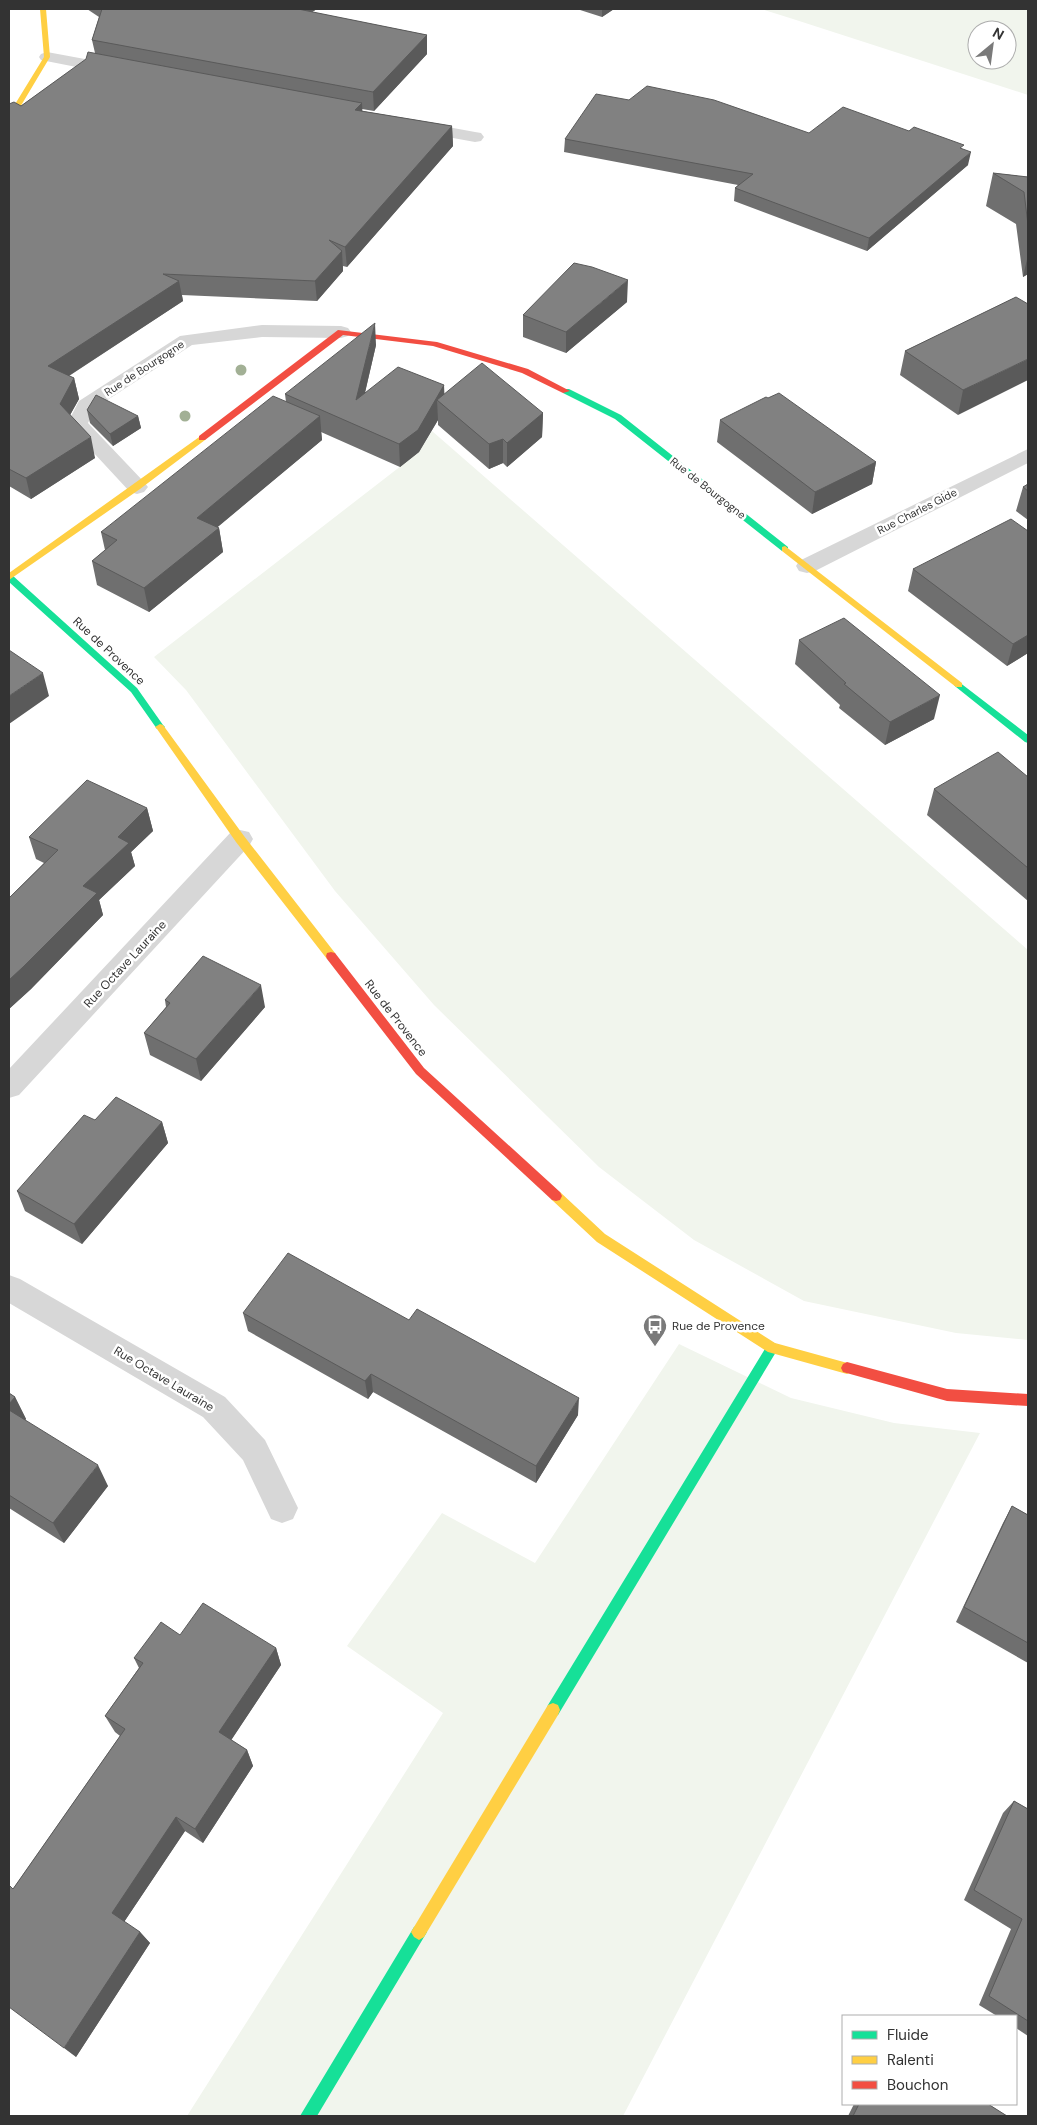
<svg xmlns="http://www.w3.org/2000/svg" width="1037" height="2125" font-family="'DM Sans',sans-serif">
	<style>
		.green { fill: #f1f5ed; fill-rule: evenodd }
		.lines { fill: none; stroke-linecap: round; stroke-linejoin: round }
		.street { fill: #d7d7d7; fill-rule: evenodd }
		.fast { fill: #16e098; fill-rule: evenodd }
		.slow { fill: #ffcf43; fill-rule: evenodd }
		.jam { fill: #f24e42; fill-rule: evenodd }
		.tree { fill: #a2b095 }
		.wall { fill: #6f6f6f }
		.shaded-wall { fill: #5a5a5a }
		.building { fill: #818181; stroke: #5a5a5a }
		.labels { text-anchor: middle; stroke-width: 5; stroke-linejoin: round; paint-order: stroke }
		.far-street-label { font-size: 11px; fill: #333; stroke: #fff }
		.street-label { font-size: 12px; fill: #333; stroke: #fff }
		.poi-label { font-size: 12px; fill: #333; stroke: #fff; text-anchor: start }
	</style>
	<rect width="100%" height="100%" fill="#fff"/>
	<!-- green -->
	<path class="green" d="M761,9H1028V95L793,19ZM977,30H1007V60H977Z
		M432,431L1028,950V1340L956,1333L804,1301L694,1240L599,1167L434,1005L335,891L186,690L154,657L419,452Z
		M679,1344L791,1398L894,1423L980,1433L623,2116H187L443,1713L347,1646L442,1513L535,1563Z"/>
	<g class="lines">
		<!-- street -->
		<path class="street" d="M47,52L117,65L123,66L125,70L123,74L117,75L41,60L39,57L41,54Z
			M415,121L475,132L481,133L484,137L481,141L475,142L409,130L406,126L409,122Z
			M262,325L341,326L348,328L351,332L348,336L341,338L262,337L192,345L95,408L88,423L144,482L148,487L144,492L137,494L130,492L67,424L79,401L180,336Z
			M1028,449V463L815,571L807,573L799,571L796,566L799,561Z
			M240,830L249,832L253,839L249,846L19,1095L9,1098V1069L231,832Z
			M9,1275L20,1279L225,1397L265,1440L298,1508L293,1519L282,1523L271,1519L243,1460L203,1417L9,1303Z"/>
		<!-- fast -->
		<path class="fast" d="M563,389H569L621,415L788,547V551H782L615,419L563,393Z
			M9,574L12,575L137,688L163,725L165,727L163,729H157L131,692L9,582Z
			M959,682L1028,735V743L1025,742L956,687L954,685Z
			M772,1342L776,1344L778,1348L776,1352L558,1715L553,1717L548,1715L546,1710L548,1705L768,1344Z
			M419,1924L424,1927L427,1932L424,1937L317,2116H300L414,1927Z"/>
		<!-- slow -->
		<path class="slow" d="M40,9H46L50,57L13,119L9,121V114L44,57Z
			M202,435L206,438L205,440L140,489L9,580V573Z
			M785,546L962,683V687H956L782,551V547Z
			M160,724L163,725L244,836L335,953L336,956L335,959H327L236,842L157,729L155,727Z
			M556,1191L560,1192L605,1234L775,1343L851,1364L853,1368L851,1372L847,1374L768,1352L597,1242L552,1200L550,1196L552,1192Z
			M553,1703L558,1705L560,1710L558,1715L424,1937L419,1940L414,1937L411,1932L414,1927L548,1705Z"/>
		<!-- jam -->
		<path class="jam" d="M338,330L437,342L528,369L570,391L563,393L522,373L433,346L343,335L205,440H199V436Z
			M331,952L335,953L424,1068L560,1192L562,1196L560,1200L556,1201L552,1200L416,1074L327,959L326,956L327,953Z
			M847,1362L947,1389L1028,1394V1406L947,1401L843,1372L841,1368L843,1364Z"/>
	</g>
	<!-- trees -->
	<g class="tree">
		<circle cx="241" cy="370" r="5.5"/>
		<circle cx="185" cy="416" r="5.5"/>
	</g>
	<!-- wall -->
	<path class="wall" d="M87,9H317L312,12L427,35V54L374,111L362,109V111L452,126L453,146L347,267L343,266V271L317,301L182,295L183,301L69,376L74,378L79,399L70,415L95,458L31,499L9,486V104L21,106L95,53L92,40L99,17Z
		M577,9H614L602,17Z
		M809,133L963,149L968,165L867,251L734,201L735,188L738,185L564,152L565,139Z
		M993,173L1028,177V274L1023,277L1016,224L986,206Z
		M1016,297L958,415L900,375L905,351Z
		M627,302L566,353L523,337V315Z
		M376,345L365,393L444,394L543,413L542,437L507,467L503,463L489,469L438,425V420L419,452L400,467L321,432L322,440L217,527L219,528L223,552L149,612L97,585L92,561L105,550L101,532L286,402L285,394Z
		M87,410L138,416L141,428L113,446L90,423Z
		M720,420L876,462L872,484L812,514L717,442Z
		M1028,484V520L1016,511L1023,487Z
		M1028,531V653L1007,666L908,591L913,569Z
		M799,640L934,719L885,745L839,708L840,705L795,664Z
		M1028,777V901L927,815L934,789Z
		M147,808L153,831L131,852L135,866L99,900L103,915L31,989L9,1009V898L44,863L36,859L29,837Z
		M165,1000L265,1007L201,1081L150,1055L144,1033L166,1007Z
		M95,1120L162,1122L168,1143L82,1244L25,1211L17,1191Z
		M243,1313L578,1415L536,1483L373,1392L368,1399L248,1331Z
		M9,1393L15,1397L26,1419L25,1420L108,1486L64,1543L9,1508Z
		M1012,1506L1028,1515V1663L956,1622L1003,1523Z
		M180,1635L276,1648L281,1665L231,1740L247,1750L253,1766L203,1843L185,1831L124,1922L140,1932L150,1943L76,2057L13,1889L120,1736L115,1732L105,1716L139,1668L134,1658Z
		M1014,1801L1028,1809V2036L1016,2028V2016H997L979,2005L1011,1929L964,1900L1003,1813Z
		M854,2104H988L1007,2116H848Z"/>
	<!-- shaded-wall -->
	<path class="shaded-wall" d="M287,9H317L288,26Z
		M602,9H614L602,17Z
		M427,35V54L374,111L373,92Z
		M362,103L363,123L355,110Z
		M452,126L453,146L347,267L345,247Z
		M971,152L968,165L867,251L869,238Z
		M342,251L343,271L317,301L315,281Z
		M1028,255V274L1023,277Z
		M628,280L627,302L566,353V332Z
		M179,281L183,301L53,386L48,366Z
		M375,323L376,345L358,422L356,400Z
		M1028,359V380L958,415L963,390Z
		M74,378L79,399L65,424L60,404Z
		M444,385L445,407L437,400L438,420L419,452L400,467L399,444Z
		M543,413L542,437L507,467V443Z
		M138,416L141,428L113,446L110,434Z
		M320,416L322,440L201,541L197,518Z
		M91,437L95,458L31,499L26,478Z
		M503,439V463L489,469V444Z
		M876,462L872,484L812,514L815,492Z
		M219,528L223,552L149,612L144,588Z
		M1028,635V653L1007,666L1013,644Z
		M43,673L49,696L9,724V696Z
		M940,695L934,719L885,745L890,722Z
		M147,808L153,831L131,852L135,866L99,900L103,915L31,989L9,1009V980L83,886L118,837Z
		M261,985L265,1007L201,1081L196,1059Z
		M162,1122L168,1143L82,1244L74,1224Z
		M371,1374L373,1392L368,1399L365,1381Z
		M15,1397L26,1419L17,1430L9,1414V1404Z
		M579,1398L578,1415L536,1483V1466Z
		M98,1465L108,1486L64,1543L53,1523Z
		M276,1648L281,1665L226,1748L219,1732Z
		M247,1750L253,1766L203,1843L195,1829Z
		M176,1817L185,1831L122,1925L112,1913Z
		M140,1932L150,1943L76,2057L64,2048Z"/>
	<!-- building -->
	<path class="building" d="M102,9H298L427,35L373,92L92,40Z
		M88,52L362,103L355,110L452,126L345,247L329,240L342,251L315,281L163,274L179,281L48,366L74,378L60,404L91,437L26,478L9,469V104L14,102L21,106L86,59Z
		M647,86L714,100L809,133L843,107L909,131L914,127L964,145L960,148L971,152L869,238L735,188L753,174L565,139L596,94L629,100Z
		M993,173L1028,177V225L1024,192Z
		M574,263L592,267L628,280L566,332L523,315Z
		M1016,297L1028,304V359L963,390L905,351Z
		M375,323L356,400L398,367L444,385L418,430L399,444L285,394Z
		M482,363L543,413L507,443L503,439L489,444L437,400Z
		M779,393L876,462L815,492L720,420L766,397L768,398Z
		M96,395L138,416L110,434L87,410Z
		M273,396L320,416L197,518L219,528L144,588L92,561L117,540L101,532Z
		M1028,484V491L1023,487Z
		M1011,519L1028,531V635L1013,644L913,569Z
		M844,618L940,695L890,722L844,684L846,683L799,640Z
		M9,650L43,673L9,696Z
		M998,752L1028,777V868L934,789Z
		M87,780L147,808L118,837L129,843L83,886L97,893L23,967L9,980V898L58,850L29,837Z
		M203,956L261,985L196,1059L144,1033L170,1003L165,1000Z
		M116,1097L162,1122L74,1224L17,1191L84,1115L95,1120Z
		M288,1253L409,1320L417,1309L579,1398L536,1466L371,1374L365,1381L243,1313Z
		M9,1393L15,1397L9,1404Z
		M9,1410L98,1465L53,1523L9,1495Z
		M1012,1506L1028,1515V1643L964,1607Z
		M203,1603L276,1648L219,1732L247,1750L195,1829L176,1817L112,1913L140,1932L64,2048L9,2007V1885L13,1889L125,1729L105,1716L143,1663L134,1658L161,1622L180,1635Z
		M1014,1801L1028,1809V2021L989,1996L1022,1919L974,1890Z
		M859,2104H988L1007,2116H853Z"/>
	<!-- icons -->
	<defs>
		<g id="bus-pin" transform="scale(1.25)"><path d="M0 17L-7.5 6A9.5 9.5 0 1 1 7.5 6Z" fill="#7a7a7a" stroke="#fff"/><path d="M-5-6H5V4H4V6H2V4H-2V6H-4V4H-5ZM-3.5-4V0h7V-4ZM-3.5 1.2v1.5H-2V1.2ZM2 1.2v1.5H3.5V1.2Z" fill="#fff"/></g>
	</defs>
	<g fill-rule="evenodd">
		<use href="#bus-pin" x="655" y="1326"/>
	</g>
	<g class="labels">
		<!-- far-street labels -->
		<g class="far-street-label">
			<text transform="translate(144 368) rotate(-33)" y="4">Rue de Bourgogne</text>
			<text transform="translate(708 488) rotate(38)" y="4">Rue de Bourgogne</text>
			<text transform="translate(917 511) rotate(-27)" y="4">Rue Charles Gide</text>
		</g>
		<!-- street labels -->
		<g class="street-label">
			<text transform="translate(109 651) rotate(43)" y="4">Rue de Provence</text>
			<text transform="translate(125 964) rotate(-47)" y="4">Rue Octave Lauraine</text>
			<text transform="translate(396 1018) rotate(52)" y="4">Rue de Provence</text>
			<text transform="translate(164 1379) rotate(31)" y="4">Rue Octave Lauraine</text>
		</g>
		<!-- poi labels -->
		<g class="poi-label">
			<text x="672" y="1330">Rue de Provence</text>
		</g>
	</g>
	<!-- border -->
	<rect width="1037" height="2125" fill="none" stroke="#333333" stroke-width="20"/>
	<!-- legend -->
	<rect x="842" y="2015" width="175" height="90" fill="#ffffff" stroke="#adadad"/>
	<rect x="852" y="2031" width="25" height="8" fill="#16e098" stroke="#adadad"/>
	<text x="887" y="2040" font-size="15" fill="#333333">Fluide</text>
	<rect x="852" y="2056" width="25" height="8" fill="#ffcf43" stroke="#adadad"/>
	<text x="887" y="2065" font-size="15" fill="#333333">Ralenti</text>
	<rect x="852" y="2081" width="25" height="8" fill="#f24e42" stroke="#adadad"/>
	<text x="887" y="2090" font-size="15" fill="#333333">Bouchon</text>
	<!-- north arrow -->
	<g transform="translate(992 45) rotate(29)"><circle r="24" fill="#ffffff" stroke="#adadad"/>
	<path d="M0-4L9 19L0 12L-9 19Z" fill="#7a7a7a"/>
	<text y="-8" font-size="14" font-weight="bold" text-anchor="middle" fill="#333333">N</text>
	</g>
</svg>
